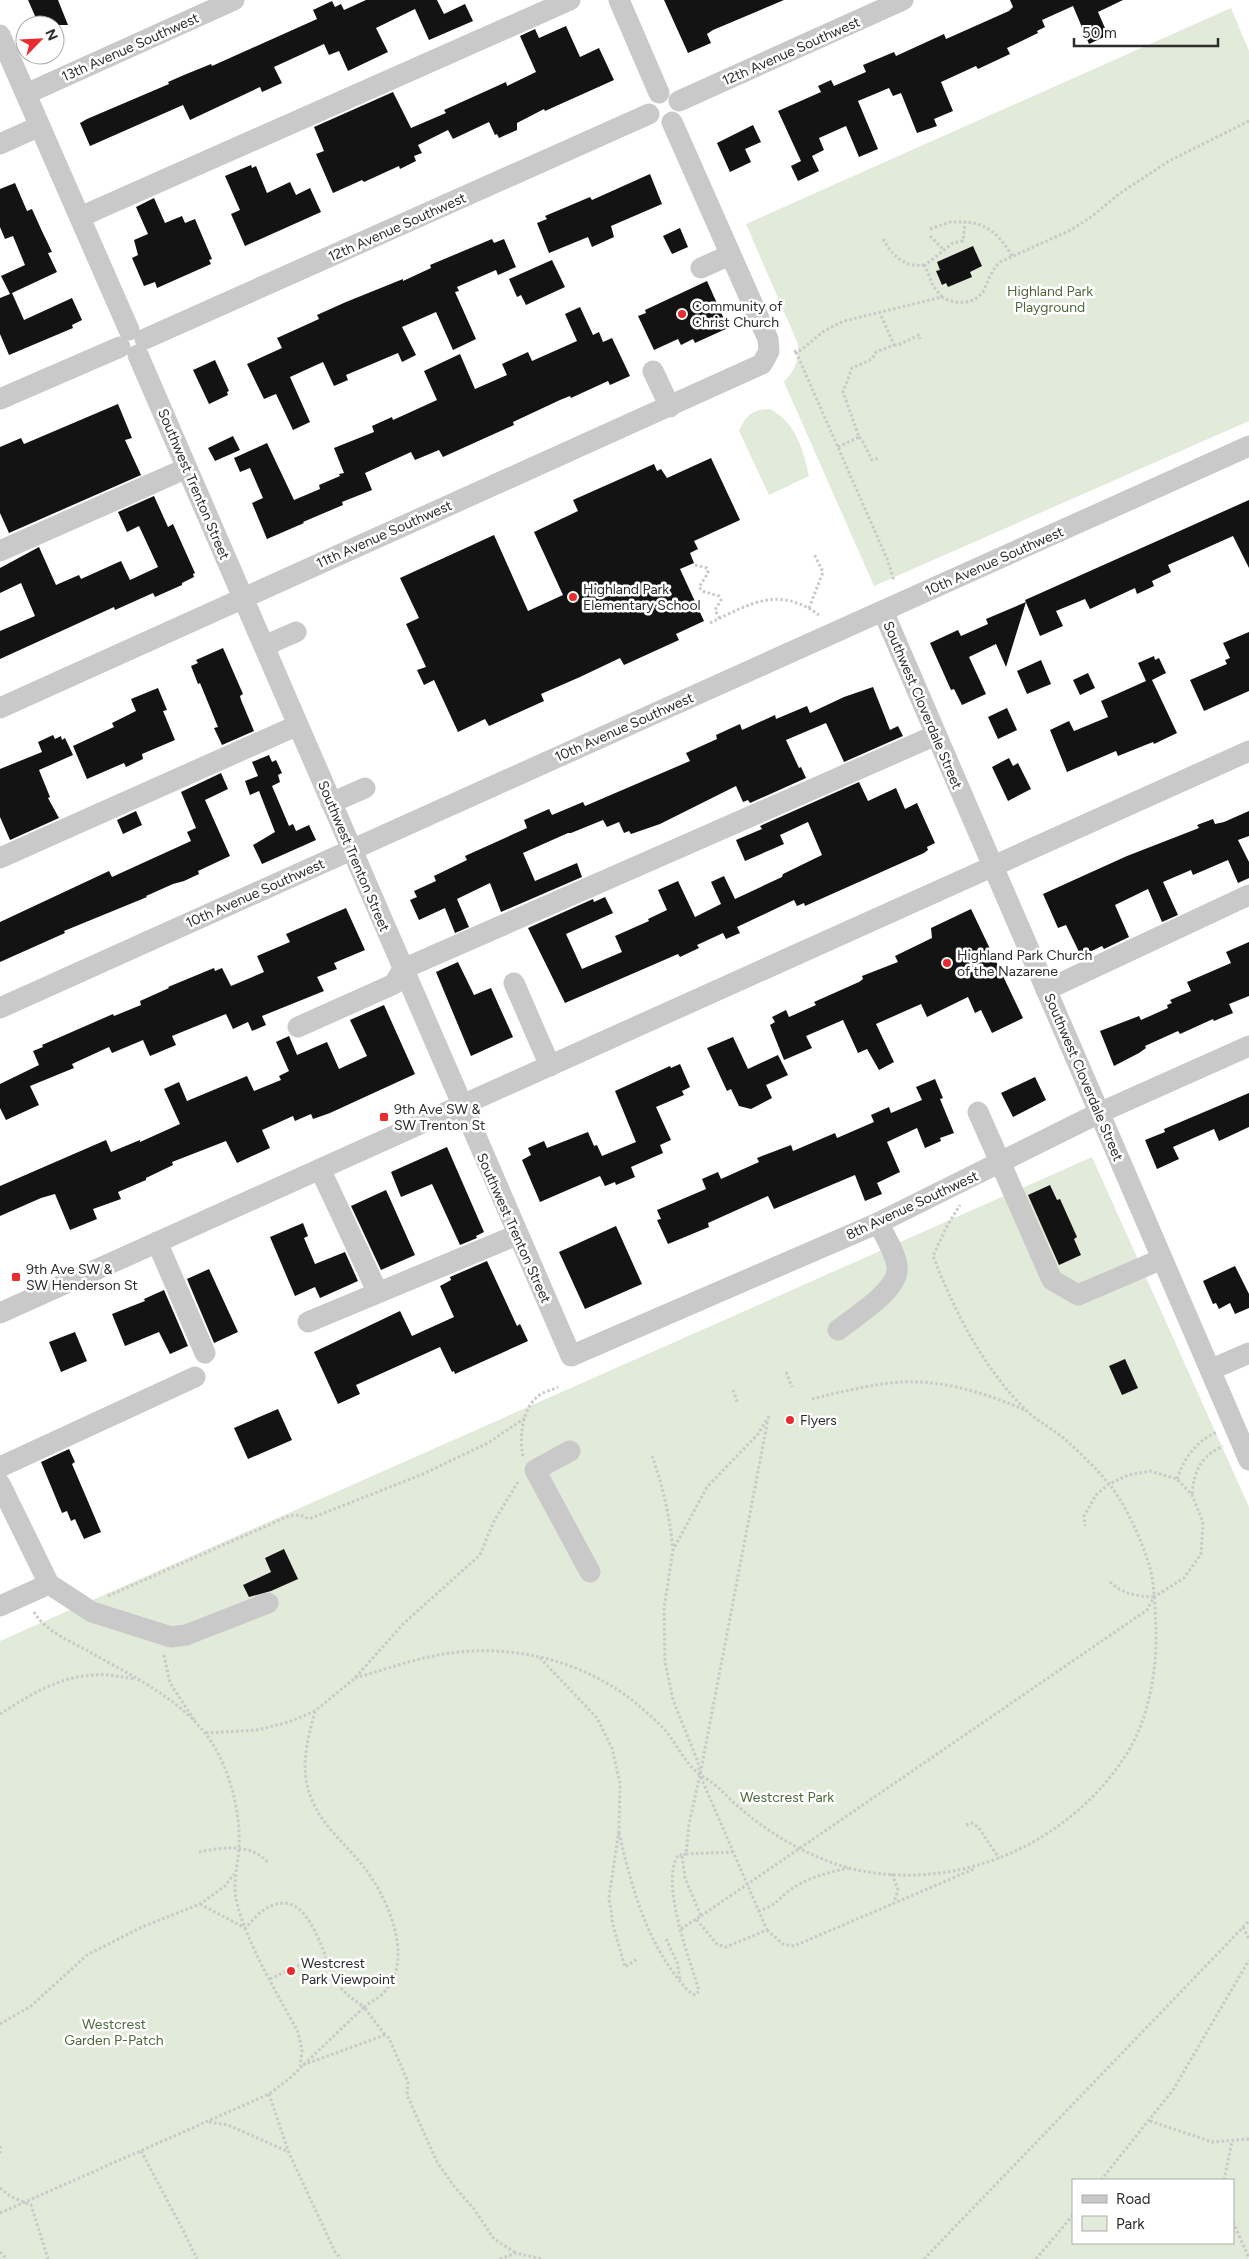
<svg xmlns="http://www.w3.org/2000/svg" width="1249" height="2259" font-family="Figtree,sans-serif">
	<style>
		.green { fill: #e2ead9; fill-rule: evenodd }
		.building { fill: #131313 }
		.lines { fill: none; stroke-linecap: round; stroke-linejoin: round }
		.path { stroke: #c9c9c9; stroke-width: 3; stroke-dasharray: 2.5 2.5; stroke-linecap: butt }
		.minor { stroke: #c9c9c9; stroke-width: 21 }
		.poi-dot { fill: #e72b2f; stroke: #fff; stroke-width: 2 }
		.labels { text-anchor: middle; stroke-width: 5; stroke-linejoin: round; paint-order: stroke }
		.street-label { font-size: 14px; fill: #2c2c2c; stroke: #fff }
		.park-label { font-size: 14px; fill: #4d683a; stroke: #fff }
		.poi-label { font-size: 14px; fill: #2c2c2c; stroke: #fff; text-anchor: start }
	</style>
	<rect width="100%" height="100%" fill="#fff"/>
	<!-- green -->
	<path class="green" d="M1231,8L1249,51V421L874,586L784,382C795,370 799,361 798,344L746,224Z
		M770,409C796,423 803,449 809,476L769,495L739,431C745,416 753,409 770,409Z
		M1092,1157L1249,1507V2259H0V1641ZM1073,2180H1233V2243H1073Z"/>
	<!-- building -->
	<path class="building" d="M28,0H58L68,25H39Z
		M366,0H437L444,14L465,4L473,21L429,40L415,9L376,28L388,52L348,71L339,51L329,55L324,44L274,67L282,83L262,92L260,87L190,120L183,105L90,146L80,123L87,119L169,84L168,82L184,75L211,64L212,66L317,19L313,10L332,1L335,7L341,4L344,10Z
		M664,0H784L713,30L707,34L711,43L688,53Z
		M1010,0H1123L1098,12L1108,35L1089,44L1073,6L1042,20L1045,27L1037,31L1038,33L1007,48L1010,54L978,69L976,66L941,82L953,111L934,119L937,126L917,133L901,93L893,96L889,88L858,101L878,149L859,157L846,126L819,138L824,150L812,156L819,171L798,181L791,166L801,161L778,111L821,92L818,86L831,80L834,86L866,72L863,65L894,52L896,56L944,34L946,39L1009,11L1013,7Z
		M566,26L580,57L599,48L614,80L545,111L544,109L517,123V130L499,138L497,134L495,135L489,122L453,139L448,130L418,145L422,153L414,156L416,161L400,169L399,166L364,182L362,180L333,193L316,154L324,151L314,127L393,92L411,128L446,113L444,110L506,82L507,86L536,72L520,36L535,29L539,38Z
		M753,125L761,142L745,149L751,162L730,172L717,143Z
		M251,165L252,168L256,166L267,193L290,182L296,195L310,188L321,212L245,246L231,214L240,210L225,176Z
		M650,174L662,204L611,226L614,237L592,247L588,237L549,253L537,223L547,219L545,216L590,197L592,200Z
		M15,183L27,211L32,209L41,229L52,252L48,253L57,272L12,293L24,320L72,298L82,320L72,325L73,328L9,355L0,334V298L10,294L1,276L25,265L13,236L5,239L0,227V189Z
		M154,198L165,223L182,216L185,223L195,219L212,259L209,260L211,264L157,288L155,282L144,286L132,258L138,255L134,240L148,234L136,207Z
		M680,228L688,247L672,254L663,236Z
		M492,239L494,243L504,239L516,267L498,275L496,270L457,287L459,291L455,292L476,339L453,350L436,312L402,327L416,355L402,362L398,353L346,375L348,380L334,386L323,362L290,377L310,422L293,430L276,394L264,399L247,364L282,348L277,338L319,319L317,315L346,302L403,279V281L431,268L430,265Z
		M973,246L982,266L970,272L972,277L948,287L946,283L942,285L936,271L940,270L937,262Z
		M552,260L565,287L526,305L521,295L517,297L509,279Z
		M707,281L728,328L695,343L693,339L681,345L678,339L654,350L638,316L646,313L645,310Z
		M580,307L593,335L599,332L603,342L612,338L630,376L610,385L608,381L571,398L570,396L560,400L513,422L514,425L443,457L439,450L415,460L411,452L365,473L372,490L342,502L343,505L303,522L304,523L267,539L252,503L263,498L250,468L240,472L234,458L267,443L294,500L320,489L319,485L340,476L339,474L344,473L334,448L374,432L372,426L392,417L393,420L437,400L424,371L460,354L475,389L507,375L502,364L528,352L532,361L577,341L565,314Z
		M215,360L229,391L227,392L228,395L209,404L193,370Z
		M118,404L132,438L125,440L141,475L9,533L0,513V447L21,438L24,444Z
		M233,436L240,450L215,461L208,448Z
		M711,458L740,520L694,541L698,549L690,553L694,563L680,569L704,621L676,634L679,640L624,665L620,658L580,677L541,694L544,701L489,726L485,719L458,732L434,680L424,685L417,670L426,667L406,624L419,618L400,578L494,535L528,611L563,595L534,532L578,511L573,500L654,464L657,471L661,469L667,478Z
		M154,496L168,527L173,524L195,573L193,574L194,577L182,583V585L155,597L153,593L115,610L114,607L0,659V631L35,616L21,583L0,593V568L39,547L56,585L79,575L81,579L121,561L130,580L158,567L139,526L127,532L118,512Z
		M1249,500V568L1233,536L1168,565L1171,572L1152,581L1154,586L1137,594L1135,588L1090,609L1085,599L1056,611L1063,626L1040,636L1025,600Z
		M1026,602L1006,667L996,644L969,657L986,694L962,705L954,689L951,690L930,643L958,630L961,636L988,624L986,619Z
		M1249,632V691L1204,711L1190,680L1227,664L1225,660L1230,658L1223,643Z
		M223,648L243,694L240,696L241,700L254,731L222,745L214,728L218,727L200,683L198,684L191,666L198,663L196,660Z
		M1154,656L1155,660L1159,658L1166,673L1152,680L1177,733L1154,744L1153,742L1118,756L1116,751L1067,772L1050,730L1069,721L1074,731L1108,717L1101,701L1146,681L1138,663Z
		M1041,660L1051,684L1027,694L1017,671Z
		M1088,673L1095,688L1080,695L1073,680Z
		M873,687L890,730L898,726L903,736L844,762L826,723L786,740L799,768L801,767L806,778L750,803L748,800L743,802L736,786L660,824L631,834L629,831L624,833L619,822L607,827L603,820L571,833H568L523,853L535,881L577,863L582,877L501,912L490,883L457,899L469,927L455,933L445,908L419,920L410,900L417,897L414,891L436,881L434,876L467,860L465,856L527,828L524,820L549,809L552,815L583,802L585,806L690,761L686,753L717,739L716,735L740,724L742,730L775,715L776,719L807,706L810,713L844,697Z
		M158,688L167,710L163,711L175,740L142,754L143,759L126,767L124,763L87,779L73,746L114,727L112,723L136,711L131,699Z
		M1007,708L1017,730L998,739L988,717Z
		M53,735L55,739L61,736L62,740L65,738L73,755L39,770L50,797L48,798L59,818L10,840L0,817V769L42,752L38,742Z
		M269,755L272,762L276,760L282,773L278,775L280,782L272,786L289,826L293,824L296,831L309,825L316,840L262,864L253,845L275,832L259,791L250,795L245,781L258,776L252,762Z
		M1009,758L1013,766L1018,763L1031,789L1008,801L992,767Z
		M221,773L228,789L205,800L230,856L198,871L199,874L184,881L173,884L146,896L147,897L64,931L65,933L0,962V922L109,871L112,877L191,841L187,832L196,828L181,792Z
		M859,782L868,801L896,788L905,809L917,803L935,843L927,847L928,850L924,853L805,906L804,903L797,906L794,900L737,927L740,933L726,939L723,933L697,945L699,948L680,957L678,954L565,1003L528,928L593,899L594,902L605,897L613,913L566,934L582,969L622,952L615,936L649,921L648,919L667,910L658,890L678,881L695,917L721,904L711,882L724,876L735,899L782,877L783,874L822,855L808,822L780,835L784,844L745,861L736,840L762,829L760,826Z
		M136,811L142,825L123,834L117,820Z
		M1249,811V836L1238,840L1249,862V878L1238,883L1228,860L1193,875L1191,870L1163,882L1178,915L1162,922L1148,889L1115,905L1129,937L1104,949L1102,946L1081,956L1066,925L1058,928L1043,894L1127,856L1199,828L1197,825L1213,819L1215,824L1224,822Z
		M346,908L365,950L334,963L337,969L317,977L324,991L262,1016L266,1025L252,1031L248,1022L233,1029L226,1014L172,1036L176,1045L150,1056L143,1040L112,1053L109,1047L72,1064L74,1068L30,1086L39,1105L6,1120L0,1108V1084L39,1065L33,1051L43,1047L42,1045L113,1014L114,1016L141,1005L140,1001L169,988L168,987L214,968L215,971L222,968L231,986L264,972L257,956L290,942L286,934Z
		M971,909L1023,1018L992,1033L981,1010L975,1013L968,997L927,1017L921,1004L876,1024L894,1062L879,1070L867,1049L858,1053L843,1020L806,1036L812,1048L784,1060L770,1025L775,1022L772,1017L786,1010L789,1017L816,1005L814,1002L859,982L863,979L862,976L898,962L895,956L932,938L931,928Z
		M1249,942V996L1229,1004L1233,1013L1214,1021L1213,1019L1180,1034L1178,1031L1145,1046L1146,1048L1139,1053L1114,1066L1100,1031L1139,1016L1141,1020L1168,1008L1167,1005L1172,1003L1170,1000L1191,991L1187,982L1231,963L1226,952Z
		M458,962L474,995L491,988L513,1037L471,1056L436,972Z
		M384,1005L415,1074L330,1113L313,1119L311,1114L295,1121L293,1116L262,1130L270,1148L237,1163L226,1141L172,1162L173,1165L146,1178V1180L118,1192L121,1199L93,1209L97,1219L70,1230L55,1194L41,1198L0,1216V1186L106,1140L111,1152L140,1140V1142L180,1124L164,1089L179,1082L187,1101L247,1076L254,1091L281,1080L279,1076L289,1071L276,1042L289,1036L297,1055L327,1042L339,1069L367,1056L350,1020Z
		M733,1037L748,1069L778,1055L788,1075L766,1085L772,1098L751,1109L739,1106L731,1089L727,1091L707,1048Z
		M680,1064L690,1087L682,1091L684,1095L656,1107L671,1140L660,1145L663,1153L631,1167L635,1177L616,1185L615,1182L605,1186L600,1176L540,1202L522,1160L531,1155L528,1148L544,1141L547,1148L588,1132L594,1146L597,1145L602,1156L636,1142L615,1091L670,1066L671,1068Z
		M1035,1077L1046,1100L1013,1117L1001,1093Z
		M935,1079L943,1098L940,1099L954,1133L940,1138L941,1141L925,1148L917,1128L887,1142L900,1172L877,1183L882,1194L865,1201L855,1175L774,1209L768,1196L708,1223L709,1227L668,1244L657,1220L661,1219L657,1210L706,1189L702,1179L718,1172L721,1179L759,1162L757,1158L791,1145L793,1151L835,1133L837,1138L874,1122L871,1115L889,1107L891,1113L922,1100L916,1087Z
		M1249,1093V1127L1219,1141L1214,1129L1173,1147L1179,1159L1157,1169L1145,1140L1165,1132L1164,1129Z
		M447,1147L484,1232L476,1236L477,1238L460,1245L432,1184L401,1197L391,1172Z
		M1050,1185L1057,1200L1060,1199L1077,1237L1074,1239L1081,1255L1059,1265L1028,1195Z
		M386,1190L415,1255L381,1270L351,1206Z
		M303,1223L308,1236L304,1238L315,1264L345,1252L358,1281L320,1298L315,1287L295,1296L270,1237Z
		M616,1226L642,1284L585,1309L559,1252Z
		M487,1261L517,1326L520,1324L528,1341L455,1374L454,1371L452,1372L440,1347L356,1385L360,1394L338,1404L314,1352L400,1311L412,1336L454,1317L440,1286L451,1280L450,1277Z
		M1235,1266L1249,1294V1308L1235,1314L1230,1303L1219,1309L1216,1303L1213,1304L1203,1281Z
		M209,1269L238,1332L214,1343L187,1279Z
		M164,1290L188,1346L170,1354L159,1332L125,1346L112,1314L145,1301L144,1299Z
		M75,1332L87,1361L61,1372L49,1342Z
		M1125,1359L1138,1388L1122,1395L1109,1366Z
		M278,1409L292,1440L248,1459L234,1428Z
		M69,1449L75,1462L72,1464L101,1532L84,1539L75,1519L71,1521L67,1511L62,1513L41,1462Z
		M284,1549L298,1579L271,1591L249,1597L243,1585L271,1572L265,1558Z"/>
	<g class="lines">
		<!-- path -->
		<path class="path" d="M930,229L950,222H965
			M930,236L944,250
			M883,239C892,255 904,268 925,265
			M942,297L933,286L925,265L953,243L963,241L965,222C988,223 1001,237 1012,256
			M894,345H898L919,335L920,339
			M794,352L801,350L824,331L844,321L942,297C954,305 976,305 984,290C989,279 991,271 1000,262L1071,230L1091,217L1119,194L1169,161L1249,121
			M796,352L888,561L894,581
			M859,437L863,442L872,460L878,458
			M838,447L859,437L843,392L852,368L872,359L876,352L894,345L879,311
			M695,565L707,568L708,573L699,587L702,591L719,596L721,600L715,610L720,619
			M809,608L823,572L814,554
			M710,623C750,604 778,585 819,615
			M786,1372L792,1387
			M733,1390L738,1404
			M812,1399C841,1392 871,1384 902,1382C946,1380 988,1394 1027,1411
			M769,1416L758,1434L707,1487L673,1550L664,1608L665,1662L673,1700L698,1762L700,1775C719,1785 725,1796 741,1809C773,1836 809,1857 849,1868C956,1895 1072,1844 1129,1750C1149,1716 1157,1670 1156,1630C1155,1608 1155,1582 1148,1561C1139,1535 1126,1505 1109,1484C1097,1469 1081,1454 1067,1441C1055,1430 1040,1423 1028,1412C985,1371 954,1311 933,1256L947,1226L960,1205
			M523,1456C519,1438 522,1410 537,1397C542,1392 552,1390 558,1387
			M652,1456C663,1486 670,1518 673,1550
			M1177,1479C1185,1457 1195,1442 1217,1432
			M1192,1494C1194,1471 1201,1456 1223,1446
			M1110,1582C1123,1594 1136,1596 1154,1597
			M108,1596L289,1516L300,1515L309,1519L423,1474L488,1443L525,1418
			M34,1612C45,1631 70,1641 88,1651C128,1674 176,1696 205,1733C228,1762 241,1810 239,1847C238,1867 232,1883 237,1903C247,1944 278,1995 298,2032L302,2050L300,2066
			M164,1655L170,1683L195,1721
			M540,1658L597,1718L612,1748L620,1783L619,1830L609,1897L613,1925L625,1967L637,1959
			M355,1678C387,1669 418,1657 451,1653C516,1644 586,1662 637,1704C646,1712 657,1721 665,1730C677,1745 685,1763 700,1775L767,1930L726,1947L717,1944L696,1919L701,1916L685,1878L682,1855L686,1854L689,1824L700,1775L768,1419
			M0,1714C30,1695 59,1676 96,1675C109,1674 122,1677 135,1679
			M206,1733L257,1730L289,1722L315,1711L355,1678L404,1623L480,1555L493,1523L518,1482
			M966,1825L972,1823L979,1828L999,1858
			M619,1833C631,1884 645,1938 679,1980C684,1986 688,1992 695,1995L699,1991C690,1959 660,1885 678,1855H682
			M199,1852C223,1847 253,1843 269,1864
			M686,1854L733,1852
			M892,1874L898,1890L893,1905
			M200,1904L245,1928C251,1923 257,1914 264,1910C308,1880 322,1955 336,1981C342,1992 353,1999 364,2007C370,2002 380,1998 385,1991C415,1958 387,1896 363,1866C346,1844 323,1827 312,1800C299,1770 307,1742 315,1711
			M758,1911C777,1905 776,1901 790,1890C808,1877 828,1873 848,1868
			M701,1916L1147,1610L1154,1597L1184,1578L1201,1554L1203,1522L1192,1495L1177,1479L1150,1471L1128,1475L1109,1484L1096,1495L1084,1516L1085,1526
			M1243,1927L1249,1939
			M681,1929L696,1919
			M767,1930L783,1944L794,1946L974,1869
			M666,1939L677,1962L680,1979
			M270,1979L306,1962
			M0,2024L31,2006L87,1955L142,1927L200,1904L225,1886L234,1874
			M303,2065L385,2035L389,2038L408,2082L407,2095L437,2162L453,2185L474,2209L494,2239L516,2253
			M269,2094L289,2153L335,2252L341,2259
			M1150,2121L1212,2142L1249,2139
			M209,2122L228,2125L289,2152
			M0,2146V2154
			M141,2151L182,2228L197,2259
			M1101,2180L1173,2090L1249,1960
			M1224,2180L1232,2141
			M0,2188L10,2196L31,2205L48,2259
			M0,2213L269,2094L290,2078L364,2007L385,2035
			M1233,2222L1249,2258
			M0,2252L7,2259
			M500,2259L516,2253L542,2259
			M924,2259L1249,1921
			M1036,2259L1073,2215"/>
		<!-- minor -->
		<path class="minor" d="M619,0L659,93
			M0,35L129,330
			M26,94L234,0
			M679,101L903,0
			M0,144L40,126
			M80,217L570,0
			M701,268L730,255
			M145,339L649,114
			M138,355L571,1356L878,1223L1099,1113L1249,1046
			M653,371L670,407
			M0,399L120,347
			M0,551L187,468
			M883,611L1249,1460
			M264,646L296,632
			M0,708L762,364L769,351L768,339L672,122
			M331,803L365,788
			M0,858L298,725
			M514,983L550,1066
			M1046,990L1249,895
			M0,1008L1249,446
			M298,1027L394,984L403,969L936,735
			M978,1112L1052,1280L1078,1295L1162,1259
			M320,1169L378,1293
			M157,1242L205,1353
			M0,1313L1249,751
			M308,1322L517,1235
			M838,1330C854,1317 901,1289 897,1266C895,1252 885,1236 878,1223
			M1210,1370L1249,1353
			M570,1451L535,1470L590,1572
			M0,1467L195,1377
			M0,1484L49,1584
			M49,1584L92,1612L171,1637L186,1635L268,1603
			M0,1606L49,1584"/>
	</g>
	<!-- markers -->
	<g class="poi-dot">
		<circle cx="682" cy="314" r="5"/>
		<circle cx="573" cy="597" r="5"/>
		<circle cx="947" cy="963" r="5"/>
		<rect x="379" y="1112" width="10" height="10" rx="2.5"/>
		<rect x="11" y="1272" width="10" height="10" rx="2.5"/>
		<circle cx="790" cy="1420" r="5"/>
		<circle cx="291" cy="1971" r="5"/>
	</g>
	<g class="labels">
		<!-- street labels -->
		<g class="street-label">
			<text transform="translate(130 47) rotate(-24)" y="5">13th Avenue Southwest</text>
			<text transform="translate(791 51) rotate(-24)" y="5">12th Avenue Southwest</text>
			<text transform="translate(397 227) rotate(-24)" y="5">12th Avenue Southwest</text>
			<text transform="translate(194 484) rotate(67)" y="5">Southwest Trenton Street</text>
			<text transform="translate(384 534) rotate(-24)" y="5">11th Avenue Southwest</text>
			<text transform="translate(994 561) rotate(-24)" y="5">10th Avenue Southwest</text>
			<text transform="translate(923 705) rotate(67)" y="5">Southwest Cloverdale Street</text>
			<text transform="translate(624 727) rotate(-24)" y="5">10th Avenue Southwest</text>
			<text transform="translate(354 856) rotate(67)" y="5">Southwest Trenton Street</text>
			<text transform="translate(255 893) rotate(-24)" y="5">10th Avenue Southwest</text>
			<text transform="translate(1084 1077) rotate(67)" y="5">Southwest Cloverdale Street</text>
			<text transform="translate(912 1205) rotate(-25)" y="5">8th Avenue Southwest</text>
			<text transform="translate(514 1228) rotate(66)" y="5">Southwest Trenton Street</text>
		</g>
		<!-- park labels -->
		<g class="park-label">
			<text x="1050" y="296">Highland Park<tspan x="1050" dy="16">Playground</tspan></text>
			<text x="787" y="1802">Westcrest Park</text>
			<text x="114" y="2029">Westcrest<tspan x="114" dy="16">Garden P-Patch</tspan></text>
		</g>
		<!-- poi labels -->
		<g class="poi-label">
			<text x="692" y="311">Community of<tspan x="692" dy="16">Christ Church</tspan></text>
			<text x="583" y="594">Highland Park<tspan x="583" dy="16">Elementary School</tspan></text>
			<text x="957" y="960">Highland Park Church<tspan x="957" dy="16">of the Nazarene</tspan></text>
			<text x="394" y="1114">9th Ave SW &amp;<tspan x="394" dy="16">SW Trenton St</tspan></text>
			<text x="26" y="1274">9th Ave SW &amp;<tspan x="26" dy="16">SW Henderson St</tspan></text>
			<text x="800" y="1425">Flyers</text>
			<text x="301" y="1968">Westcrest<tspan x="301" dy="16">Park Viewpoint</tspan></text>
		</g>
	</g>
	<!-- legend -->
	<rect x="1072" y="2179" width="162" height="65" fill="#ffffff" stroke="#ababab"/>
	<rect x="1082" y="2195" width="25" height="8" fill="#c9c9c9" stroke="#ababab"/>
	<text x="1116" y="2204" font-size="15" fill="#2c2c2c">Road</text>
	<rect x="1082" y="2216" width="25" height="15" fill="#e2ead9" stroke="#ababab"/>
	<text x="1116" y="2229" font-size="15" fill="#2c2c2c">Park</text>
	<!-- north arrow -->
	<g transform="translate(40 40) rotate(66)"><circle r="24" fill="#ffffff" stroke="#ababab"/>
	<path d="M0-4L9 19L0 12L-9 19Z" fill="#e72b2f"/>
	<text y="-8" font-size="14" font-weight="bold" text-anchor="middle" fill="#2c2c2c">N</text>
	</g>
	<!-- scale -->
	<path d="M1074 38v8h144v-8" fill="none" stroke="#2c2c2c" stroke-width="2.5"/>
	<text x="1082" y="38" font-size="15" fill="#2c2c2c" stroke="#ffffff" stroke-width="4" paint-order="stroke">50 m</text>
</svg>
